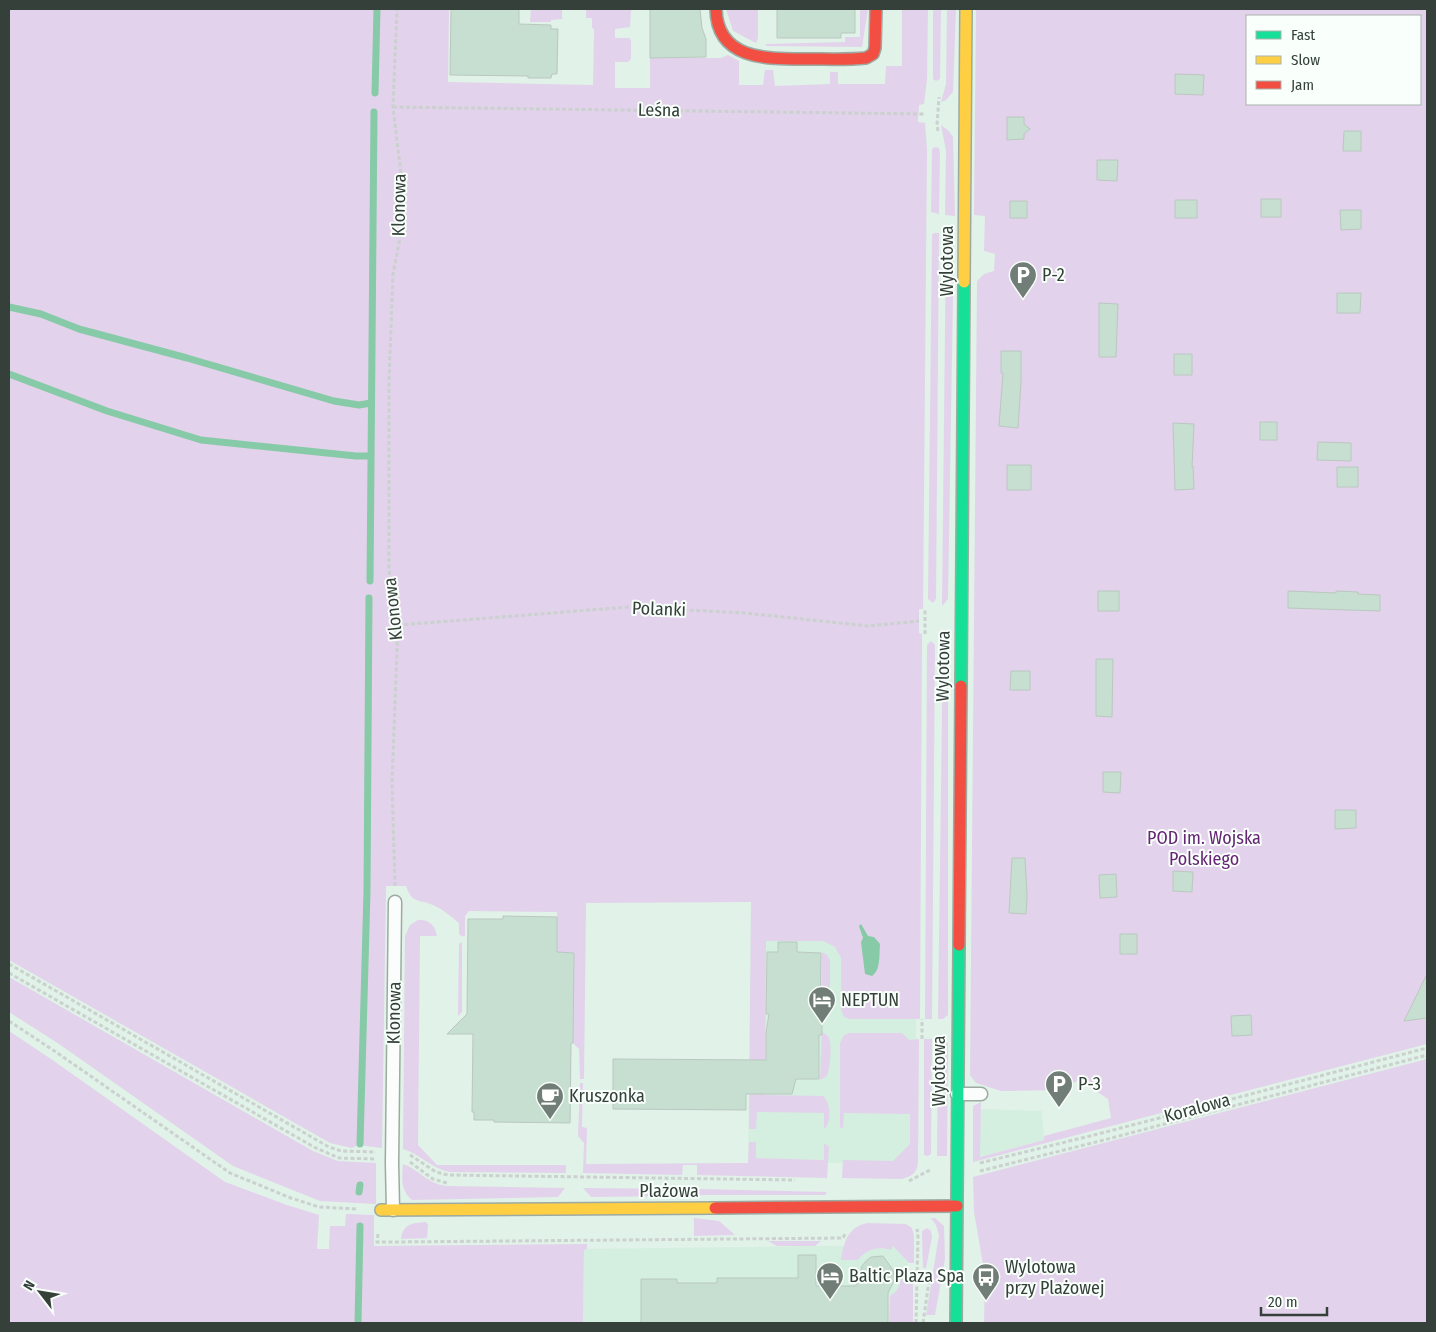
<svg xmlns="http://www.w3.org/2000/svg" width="1436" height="1332" font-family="'Fira Sans Condensed',sans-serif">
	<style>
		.built { fill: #d4efdf }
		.green { fill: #e3d2eb; fill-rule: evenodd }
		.water { fill: #87caa7 }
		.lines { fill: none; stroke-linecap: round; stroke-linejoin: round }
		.stream { stroke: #87caa7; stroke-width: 7 }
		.building { fill: #c7dfd1; stroke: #bac8c0 }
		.lane-casing { stroke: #9daaa2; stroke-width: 15 }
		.fast-casing { stroke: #9daaa2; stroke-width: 14 }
		.slow-casing { stroke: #9daaa2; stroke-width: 14 }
		.jam-casing { stroke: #9daaa2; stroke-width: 14 }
		.path { stroke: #cad1ce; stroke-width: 3; stroke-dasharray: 4 2.5; stroke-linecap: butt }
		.lane { stroke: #fafdfc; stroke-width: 12 }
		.fast { stroke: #16e098; stroke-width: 11 }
		.slow { stroke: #ffcf43; stroke-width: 11 }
		.jam { stroke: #f24e42; stroke-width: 11 }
		.labels { text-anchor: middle; stroke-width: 4; stroke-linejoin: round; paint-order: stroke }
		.street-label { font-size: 18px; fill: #35403a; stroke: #f9fffb }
		.poi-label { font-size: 18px; fill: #35403a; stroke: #f9fffb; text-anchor: start }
		.park-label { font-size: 18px; fill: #662574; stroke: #f9fffb }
	</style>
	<rect width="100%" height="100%" fill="#e1f2e8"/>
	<!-- built -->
	<path class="built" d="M751,902H917L915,1143L894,1163H748Z
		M981,1109L1042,1111L1044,1140L979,1157Z
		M908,1245V1323H583L584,1249Z"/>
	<!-- green -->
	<path class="green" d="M9,9H449L448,82L593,85L594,29L592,28V18H586V9H631L630,27L615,29V38H629L631,40V59L628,62H615V88H650V58H721L728,55L739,61V85H763L765,70H773L775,86L830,84V72H838V84H885L886,66H902V9H928L927,79L924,104L919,105L918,122L925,123L927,150L923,609H919V633L922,634L920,1019H850L844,1017L841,1010V958L835,947L823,941H766L765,1095L823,1096C831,1102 832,1123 824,1129V1113L757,1112L756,1129H749L751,902L586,903L584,1079H580L579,1049L573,1043H500L473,1045V1034H453V1027L467,1014L556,1015L557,912L469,911L465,916V936H461L459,934V923C451,916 443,910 435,906C420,898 413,906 406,886H386L382,1148L358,1145L352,1148L330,1143L9,960Z
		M531,9H562V19L551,20V22H530Z
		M726,9H758V38L756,43L733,31Z
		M860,9H868L862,47L767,46L765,44L845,42V37H860Z
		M933,9H941L940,79L936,81L933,79Z
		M947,9H956L953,92L946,100L941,102L946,84Z
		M976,9H1427V1044L973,1162V1106L981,1102L980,1157L1044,1140V1136L1111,1118L1108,1099L1088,1086L1087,1079L1077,1076V1081L1064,1089L1059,1090L1001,1091L976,1083L970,1075L977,281L984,274L994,271L995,254L984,251L985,216L974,215ZM1247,16H1420V104H1247Z
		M941,125L949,131L953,137L955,216L945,215L946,151Z
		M935,147L939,148L940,154L939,214L931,212L932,149Z
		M934,233H939L936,599L933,603L928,599L932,235Z
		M946,236H954L948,599L942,606Z
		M943,637L948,644V1015L943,1019H938Z
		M931,641L935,645L932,1019H925L927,645Z
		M418,920C429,919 435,925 437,936H420L418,1145L437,1165H566V1173L449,1172C431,1168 420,1154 403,1149L405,936L410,925Z
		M462,942V1012L458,1016L459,944Z
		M822,952L827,955L830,960V1007L828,1012L823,1015L821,1012Z
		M9,977L313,1151L338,1161L376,1163V1204L320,1201L233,1166L59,1044L9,1012Z
		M9,1031L51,1059L225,1182L287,1205L319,1215L317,1249H329L330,1226H345L346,1214L374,1215V1246L587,1244V1249L584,1250L583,1323H9Z
		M822,1032C825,1034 827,1034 829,1038C832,1044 830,1070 827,1076L820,1080Z
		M850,1033H902L909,1040L919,1039L918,1163C917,1173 911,1177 901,1179L842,1178L843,1160L893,1161L910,1144V1114L844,1113L843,1129L840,1127V1043L844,1035Z
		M924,1039H932L931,1154L928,1156L924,1155Z
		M938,1039H943L948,1043L947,1156H937Z
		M1427,1059V1323H984L985,1276L974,1212L973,1177Z
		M580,1083H583L582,1127L587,1128L586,1164L748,1163L749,1142H756V1158L824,1160V1143L829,1147L827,1178L697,1175V1165H683L682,1175L583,1173L584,1143L578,1136Z
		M403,1164C420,1170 426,1183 446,1186L565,1188L558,1197L412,1200C400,1190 402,1178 403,1164Z
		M583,1188L683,1189L681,1196L591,1197Z
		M697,1189L827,1192L825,1195H698Z
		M694,1218L719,1221L735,1235L694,1236Z
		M931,1218H935L944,1226L945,1259L935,1315H926L939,1235L936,1225Z
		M426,1222L428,1225L427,1238L401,1239C403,1224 412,1223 426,1222Z
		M867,1223L906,1224L912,1228L914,1236V1263H909L893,1246L891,1250C879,1246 866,1249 858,1260H841C844,1242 847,1228 867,1223Z
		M927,1228L931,1231L932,1237L926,1268H923L922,1236V1231Z
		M768,1241H821L815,1246H777Z
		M901,1269L912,1270L913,1272V1323H889L890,1296C900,1290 902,1281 901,1269Z"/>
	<!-- water -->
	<path class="water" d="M861,924L868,936L874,937L880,944C879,954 881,970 872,976L865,974L861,942L863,938L859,926Z"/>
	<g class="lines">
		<!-- stream -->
		<path class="stream" d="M375,93L377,9
			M9,307L41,314L79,329L187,358L334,401L359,405L371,403
			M9,374L107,411L201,440L356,456H371
			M370,581L374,112
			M360,1144L367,891L369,598
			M359,1192L360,1185
			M358,1323L360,1226"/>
	</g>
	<!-- building -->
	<path class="building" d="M451,9H519V24L551,25V29H558L557,74H552L551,78H528V76L450,75Z
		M650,9H700L702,28L706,39V57L650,58Z
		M777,9H855V33H841V38H777Z
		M1175,74L1204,75L1203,95L1175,94Z
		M1007,117H1024V124L1030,129L1024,134V139L1007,140Z
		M1344,131H1361V151H1343Z
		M1097,160H1118L1117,181L1097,180Z
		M1261,199H1281V217H1261Z
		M1175,200H1197V218H1175Z
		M1010,201H1027V218H1010Z
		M1340,210H1361V229L1341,230Z
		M1337,293H1361L1360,313H1337Z
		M1099,303L1118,304L1116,357H1099Z
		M1001,351H1021V383L1018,428L999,426L1003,373H1001Z
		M1174,354H1192V375H1174Z
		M1260,422H1277V440H1260Z
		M1173,423L1194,424L1192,467L1193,466L1194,489L1175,490Z
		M1318,442L1351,443V461L1317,460Z
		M1007,465H1031V490H1007Z
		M1337,467H1358V487H1337Z
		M1098,591H1119V611H1098Z
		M1288,591L1336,593V591L1358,592V594L1380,595V611L1288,608Z
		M1096,659H1113L1112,717L1096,716Z
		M1011,671H1030V690H1010Z
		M1103,772H1121L1120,793L1103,792Z
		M1335,810H1356V828L1335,829Z
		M1012,858H1025L1027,896L1026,914L1009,913Z
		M1173,871L1193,872L1192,892L1173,891Z
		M1116,874L1117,897L1100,898L1099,875Z
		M503,916L557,917V952L574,953L573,1043H571L570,1123L494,1122V1120H474V1112H472L473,1034H447L467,1014L468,919H503Z
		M1120,934H1137V954H1120Z
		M778,942H797V952L821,953L820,1013H822V1035H819V1079H796L792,1094H746V1110L613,1109V1059L766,1060V1033L769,1014H766L767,952H778Z
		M1427,974V1018L1404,1021Z
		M1251,1015L1252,1035L1232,1036L1231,1016Z
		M798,1255H816V1286H856L862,1266L866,1261L871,1257L883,1256L893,1270L895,1279L888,1293V1323H641V1279H677V1283H717V1278H798Z"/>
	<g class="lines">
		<!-- lane casing -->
		<g class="lane-casing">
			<path id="lane" d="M957,1094H981
				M393,1210L392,1163L395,902"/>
		</g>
		<!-- fast casing -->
		<g class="fast-casing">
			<path id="fast" d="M961,686L964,282
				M956,1323L959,945"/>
		</g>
		<!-- slow casing -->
		<g class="slow-casing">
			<path id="slow" d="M964,282L966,9
				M381,1210L715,1208"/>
		</g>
		<!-- jam casing -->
		<g class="jam-casing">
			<path id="jam" d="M716,9C717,61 769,59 808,59C827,59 847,60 866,58L873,54L875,48L876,9
				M959,945L961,686
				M715,1208L957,1206"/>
		</g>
		<!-- path -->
		<path class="path" d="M393,107L924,114
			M938,131L937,125L939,97
			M398,625L629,607L745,613L868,626L919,621
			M925,634V609
			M395,886L392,782L398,625L389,570V381L393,274L402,228V183L393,107L397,9
			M9,964L329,1147L341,1151L376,1152
			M9,973L314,1147L339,1158L376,1159
			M9,1021L56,1052L230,1173L291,1198L319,1207L357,1209
			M922,1039V1019
			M410,1155L436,1172L448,1175L795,1180
			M410,1162L433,1179L447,1183
			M980,1163L1098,1134L1427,1048
			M980,1171L1100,1141L1427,1055
			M909,1181L932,1169
			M378,1234L377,1242H393L843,1238L846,1232
			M916,1323L918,1237L917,1229
			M923,1323L930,1274"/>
		<!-- lane -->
		<use href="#lane" class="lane"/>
		<!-- fast -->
		<use href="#fast" class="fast"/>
		<!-- slow -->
		<use href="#slow" class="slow"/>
		<!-- jam -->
		<use href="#jam" class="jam"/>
	</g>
	<!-- icons -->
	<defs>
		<g id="parking-pin" transform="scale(1.4375)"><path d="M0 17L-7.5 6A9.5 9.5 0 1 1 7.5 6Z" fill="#717e77" stroke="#f9fffb"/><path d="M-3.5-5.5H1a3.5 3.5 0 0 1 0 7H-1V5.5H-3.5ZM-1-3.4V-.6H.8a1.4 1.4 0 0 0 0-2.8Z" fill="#fff"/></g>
		<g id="hotel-pin" transform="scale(1.4375)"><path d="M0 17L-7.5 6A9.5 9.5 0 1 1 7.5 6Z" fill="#717e77" stroke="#f9fffb"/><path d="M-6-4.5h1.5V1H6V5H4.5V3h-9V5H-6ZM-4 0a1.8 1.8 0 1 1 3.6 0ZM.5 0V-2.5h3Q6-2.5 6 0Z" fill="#fff"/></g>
		<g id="cafe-pin" transform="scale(1.4375)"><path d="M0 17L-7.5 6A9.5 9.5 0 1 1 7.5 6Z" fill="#717e77" stroke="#f9fffb"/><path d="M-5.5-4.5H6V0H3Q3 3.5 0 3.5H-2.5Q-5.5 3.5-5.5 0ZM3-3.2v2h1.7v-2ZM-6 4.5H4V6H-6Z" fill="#fff"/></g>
		<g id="bus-pin" transform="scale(1.4375)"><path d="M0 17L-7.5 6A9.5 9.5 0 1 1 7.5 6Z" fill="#717e77" stroke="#f9fffb"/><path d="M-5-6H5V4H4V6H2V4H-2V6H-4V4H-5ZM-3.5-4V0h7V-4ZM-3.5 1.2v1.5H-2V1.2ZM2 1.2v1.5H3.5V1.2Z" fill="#fff"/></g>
	</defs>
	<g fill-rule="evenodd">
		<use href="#parking-pin" x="1023" y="275"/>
		<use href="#hotel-pin" x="822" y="1000"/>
		<use href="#parking-pin" x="1059" y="1084"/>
		<use href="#cafe-pin" x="550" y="1096"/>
		<use href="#hotel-pin" x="830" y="1276"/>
		<use href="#bus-pin" x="986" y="1277"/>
	</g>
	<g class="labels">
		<!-- street labels -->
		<g class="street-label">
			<text transform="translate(659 110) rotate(1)" y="6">Leśna</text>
			<text transform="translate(399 205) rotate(-89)" y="6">Klonowa</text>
			<text transform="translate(947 261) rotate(-90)" y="6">Wylotowa</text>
			<text transform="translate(393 609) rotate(-96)" y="6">Klonowa</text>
			<text transform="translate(659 609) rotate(2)" y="6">Polanki</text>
			<text transform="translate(943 666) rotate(-89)" y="6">Wylotowa</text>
			<text transform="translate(394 1013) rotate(-89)" y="6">Klonowa</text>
			<text transform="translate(939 1071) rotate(-90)" y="6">Wylotowa</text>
			<text transform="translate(1197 1108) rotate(-15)" y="6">Koralowa</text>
			<text x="669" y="1197">Plażowa</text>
		</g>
		<!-- poi labels -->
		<g class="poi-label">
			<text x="1042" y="281">P-2</text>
			<text x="841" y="1006">NEPTUN</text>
			<text x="1078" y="1090">P-3</text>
			<text x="569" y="1102">Kruszonka</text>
			<text x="1005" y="1273">Wylotowa<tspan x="1005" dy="21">przy Plażowej</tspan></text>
			<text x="849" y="1282">Baltic Plaza Spa</text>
		</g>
		<!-- park labels -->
		<g class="park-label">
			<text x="1204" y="844">POD im. Wojska<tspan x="1204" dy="21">Polskiego</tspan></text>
		</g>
	</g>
	<!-- border -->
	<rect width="1436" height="1332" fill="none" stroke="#35403a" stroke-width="20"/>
	<!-- legend -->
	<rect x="1246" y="15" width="175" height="90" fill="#f9fffb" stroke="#abb3ae"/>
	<rect x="1256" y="31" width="25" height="8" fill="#16e098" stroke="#abb3ae"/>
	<text x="1291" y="40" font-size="15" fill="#35403a">Fast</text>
	<rect x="1256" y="56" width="25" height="8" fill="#ffcf43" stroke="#abb3ae"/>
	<text x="1291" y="65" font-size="15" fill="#35403a">Slow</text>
	<rect x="1256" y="81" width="25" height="8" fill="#f24e42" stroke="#abb3ae"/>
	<text x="1291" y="90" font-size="15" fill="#35403a">Jam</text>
	<!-- north arrow -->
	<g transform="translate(40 1292) rotate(301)" stroke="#f9fffb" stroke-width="4" paint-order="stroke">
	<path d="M0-4L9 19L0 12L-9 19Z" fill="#35403a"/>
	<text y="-8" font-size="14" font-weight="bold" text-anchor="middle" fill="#35403a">N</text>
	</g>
	<!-- scale -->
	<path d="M1261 1307v8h66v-8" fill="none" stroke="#35403a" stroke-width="2.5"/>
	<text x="1268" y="1307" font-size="15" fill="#35403a" stroke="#f9fffb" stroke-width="4" paint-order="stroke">20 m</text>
</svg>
